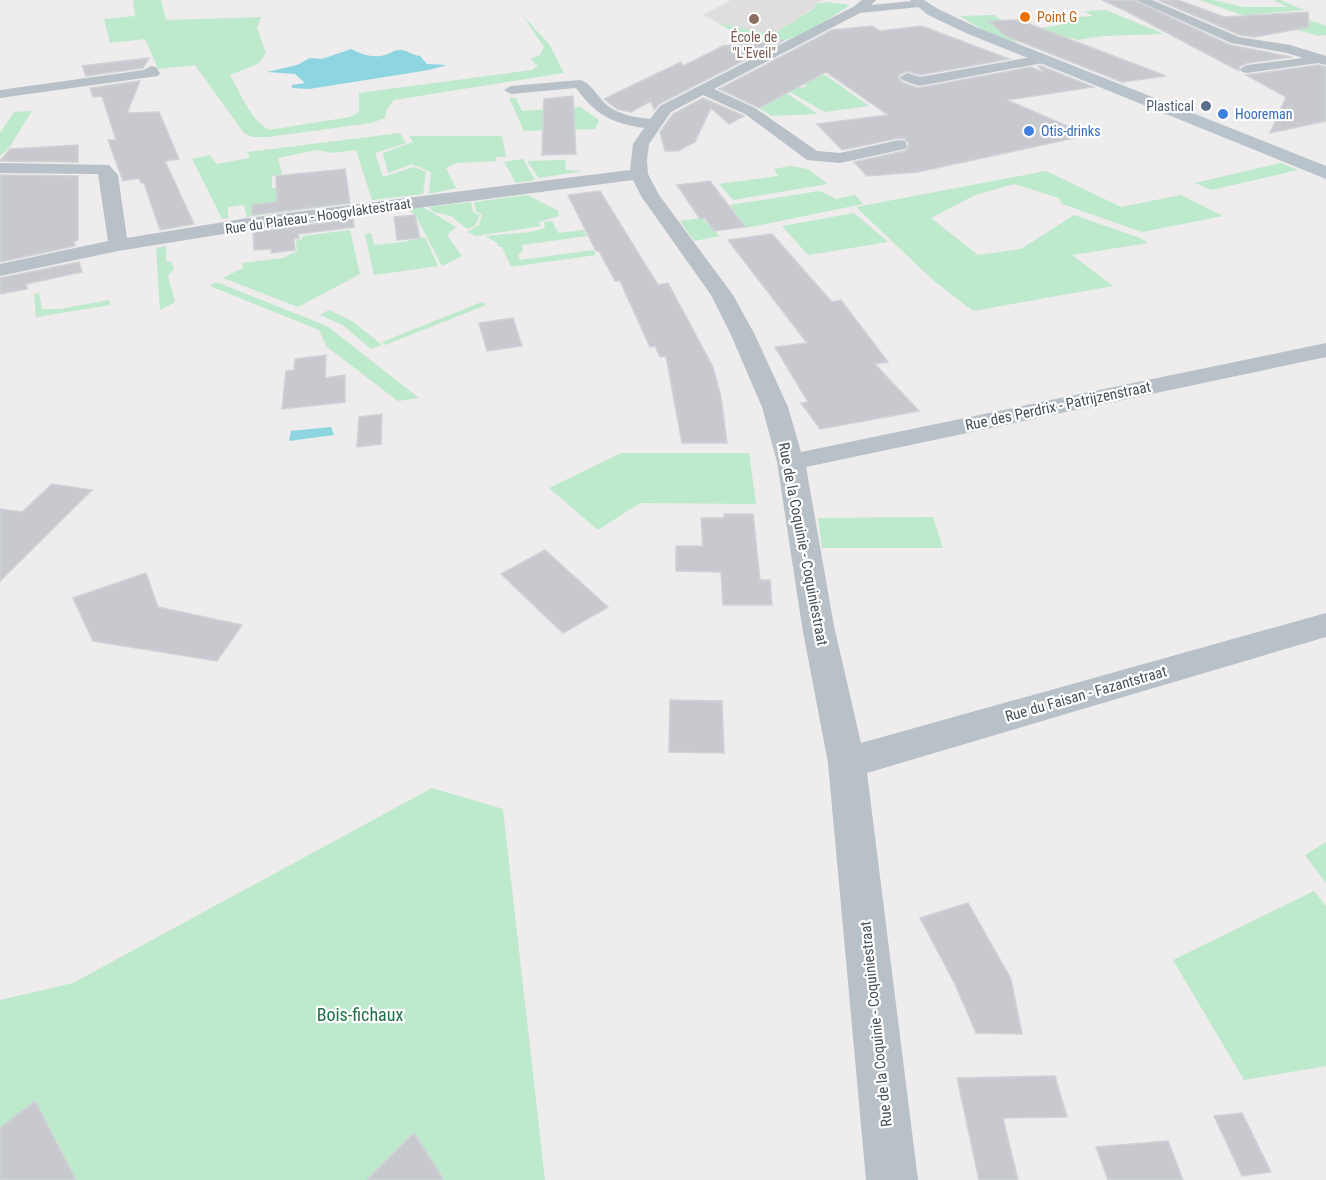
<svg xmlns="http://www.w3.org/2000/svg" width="1326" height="1180" font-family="'Roboto Condensed',sans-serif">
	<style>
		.education { fill: #dfdddd }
		.green { fill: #bde9cc }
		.water { fill: #8ed5e2 }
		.building { fill: #c7c9ce; stroke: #d0d2d7; stroke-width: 1.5 }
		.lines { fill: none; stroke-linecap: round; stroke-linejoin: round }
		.minor { fill: #b8c1c7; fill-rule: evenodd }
		.secondary { fill: #b9c3cc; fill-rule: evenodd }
		.food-dot { fill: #e8710a; stroke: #fff; stroke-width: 2 }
		.education-dot { fill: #8d6e63; stroke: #fff; stroke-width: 2 }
		.service-dot { fill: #5c6f8a; stroke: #fff; stroke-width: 2 }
		.shop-dot { fill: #3f7fe0; stroke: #fff; stroke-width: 2 }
		.labels { text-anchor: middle; stroke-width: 4.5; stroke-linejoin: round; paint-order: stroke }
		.far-food-label { font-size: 14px; fill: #c56008; stroke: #fff; text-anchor: start }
		.far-education-label { font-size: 14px; fill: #785e54; stroke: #fff }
		.far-service-label { font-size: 14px; fill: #4e5e75; stroke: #fff; text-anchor: end }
		.far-shop-label { font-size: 14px; fill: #366cbe; stroke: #fff; text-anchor: start }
		.far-street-label { font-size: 14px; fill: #465057; stroke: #fff }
		.street-label { font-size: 15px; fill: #465057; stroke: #fff }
		.near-park-label { font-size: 18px; fill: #1e7143; stroke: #fff }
	</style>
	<rect width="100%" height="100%" fill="#eeecec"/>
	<!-- education -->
	<path class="education" d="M731,0H824L814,4L815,7L773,34L718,23L703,15Z"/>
	<!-- green -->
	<path class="green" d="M133,0H161L166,20L261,17L257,28L266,53L258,64L230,75C241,94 250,119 269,130L350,117L359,112V93L532,70L538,66L530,59L540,55L544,47L523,16L549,44L564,73L394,100L387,109L385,118L371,123L268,137H252L244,133L195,65L158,69L145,39L110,43L104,19L135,16Z
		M1200,0H1213L1243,7H1288L1273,0H1280L1304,10L1256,14L1270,21C1290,14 1307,18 1326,26V35L1319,36L1236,13Z
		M827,2L850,5C824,22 783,52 752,40C740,36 729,29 718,23L773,34L815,8L814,4Z
		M1106,10L1164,34L1102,36L1077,40L1072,38L1058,40L1045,36L1014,42L983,30L960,16L994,15L1001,20H988L989,22H1005L1035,29L1061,25L1059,18L1093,16L1084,11Z
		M825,75L869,106L825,112L788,91V86L802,88L807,86L798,77Z
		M786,93L818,114L772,116L745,100L749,99L770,103Z
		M509,98H516L522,111L580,107L599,120L595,129L524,131Z
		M32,111L10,146L0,156V133L14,112Z
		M400,133L406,143L375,153L383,177L414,167L426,172L423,194L372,200L356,150L333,153L316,150L278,158L282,174L272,176V188L285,189L338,200L339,205L247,217L244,205L228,207V218L222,219L192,159L210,155L216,164L250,158L247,152Z
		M409,136H502L506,157H496V161L456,163L446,168L456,188L429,194L431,172L412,164L388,173L383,153L413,142Z
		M523,159L535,180L516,183L504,162Z
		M565,160L566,170L583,171L539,178L527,161Z
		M1281,163L1298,170L1212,190L1195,183Z
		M790,166L808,169L828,184L733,200L719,184L778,176L774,169Z
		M1046,171L1121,207L1181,195L1223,216L1142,232L1062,204L1059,198L1014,184L975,195L931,218L978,255L1021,249L1074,215L1140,238L1148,243L1072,255L1113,286L973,311L933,280L856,207Z
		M820,191L836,199L855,195L863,204L746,228L730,205Z
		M528,195L558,211L559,216L539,222L541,226L476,236L467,232L479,225L482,215L476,211L474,202Z
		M471,202L473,212L480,215L475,226L467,229L451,216L433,212L429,207Z
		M423,207L456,227L447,235L462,256L442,266L415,215L407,209Z
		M854,213L888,242L808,255L782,226Z
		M702,218L720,236L694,241L680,221Z
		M552,221L558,233L584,230L587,236L522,245L523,250L518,255L520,260L593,250L596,255L511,267L502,247H499L497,243L485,236L530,232L545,228L544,222Z
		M350,230L360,274L298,307L223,278L243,268L242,263L283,258L297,251L296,240L302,239V236Z
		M371,233L374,245L403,242L425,237L438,266L374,275L365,234Z
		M166,246V261L171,262L174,268L168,276L175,302L160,310L156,248Z
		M216,282L327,326L419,398L398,401L327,347L319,330L210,286Z
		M39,293L42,309H60L109,300L110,305L36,317L34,294Z
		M482,302L486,305L385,345L382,342Z
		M329,310L352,321L382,345L371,349L343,325L320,315Z
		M621,453H749L756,504L640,503L598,530L549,488Z
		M933,517L943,548H822L818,518Z
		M432,788L503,809L545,1180H0V1000L73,983Z
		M1326,842V883L1305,855Z
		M1314,891L1326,906V1066L1244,1080L1173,960Z"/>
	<!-- water -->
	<path class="water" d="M351,49C363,55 375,59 388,54C393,52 396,49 402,50C408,51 412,55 420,56L427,64L447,65L429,70L309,89L292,88V85L305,83L295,74L267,72L297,65L310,58L322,59Z
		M331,427L334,435L289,441L291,431Z"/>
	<!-- building -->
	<path class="building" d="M1102,0H1134L1230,45L1292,57L1247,63L1239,67V71L1126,11Z
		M1158,0H1178L1224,17L1308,12L1309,27L1255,37L1240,35Z
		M1019,20L1166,76L1122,82L1006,36L989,21Z
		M871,26L880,31L922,26L1009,59L920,75L906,71L898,76L901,82L918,88L1031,67L1045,73L1038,66H1041L1093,87L1007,100L1088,135L918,172L867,176L854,162L905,151L909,144L905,139L899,138L842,150L817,124L888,115L826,72L759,108L719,89L832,30Z
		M784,40L659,104L654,110L651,101L631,112L617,109L604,99L681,62L683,66L723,46Z
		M149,58L143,68L86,76L82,66Z
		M1318,65L1326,67V121L1270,133L1286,97L1246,75Z
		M140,81L127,113L159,112L179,159L165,161L194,224L160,230L144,183H141L139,178L123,181L108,140H116L102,96L93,97L90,88Z
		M573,96L576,154L542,155L544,99Z
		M703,98L744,116L729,124L711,108L695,142L678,151H665L660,132L673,114Z
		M78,145V162L0,161L10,149Z
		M345,169L350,203L252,215V205L277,202L276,176Z
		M0,175L78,176V240L74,241L75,246L0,262Z
		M710,181L745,227L714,231L705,218L700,219L677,185Z
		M600,191L658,285L668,283L713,367L721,397L727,443H682L666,356L660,357L655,346L650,347L620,281H615L599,251H596L568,195Z
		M415,215L420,238L397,240L394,217Z
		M353,219L354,227L298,234L299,238L294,239L295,250L271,253V249L254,250L253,232Z
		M772,234L832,302L841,300L888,362L875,364L919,411L820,429L801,403L808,402L775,347L807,343L728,240Z
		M79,262L82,272L26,284L27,289L0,294V278Z
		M513,318L522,346L487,351L479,323Z
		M326,355L325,378L345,375V402L282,409L286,371L294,370L295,359Z
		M382,414L381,444L357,447L359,417Z
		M52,484L92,490L0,581V509L22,512Z
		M724,514H753L760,580H770L772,605H723L721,572L676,571V546H703L701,518H724Z
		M545,550L608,607L563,633L501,574Z
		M146,573L158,607L242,625L217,661L93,641L73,598Z
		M670,700L722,701L724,753L669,752Z
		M968,903L1011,979L1022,1034L976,1033L955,984L920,918Z
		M1055,1076L1067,1117L1003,1118L1018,1180H979L957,1078Z
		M35,1101L76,1180H0V1128Z
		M1242,1113L1271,1172L1242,1176L1214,1116Z
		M414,1133L444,1180H367Z
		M1168,1141L1183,1180H1108L1096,1147Z"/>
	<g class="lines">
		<!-- minor -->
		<path class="minor" d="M862,0H876L871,5L923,0L925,3L919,7L860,13L714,89L755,108L817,151L840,153L899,140L905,141L907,145L905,149L840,163L807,160L745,114L703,95L671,112L649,144L647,160L648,174L659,195L733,295L755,335L788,407L801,452L1326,343V357L806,467L834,626L861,743L1326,613V637L867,773L918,1180H866L828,763L802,626L777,462L762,407L731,335L711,295L641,196L633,180L248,230L118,251L0,276V264L108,241L98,174L0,173V163L109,165L118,175L127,238L248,218L630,170L633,144L644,128C611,123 596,115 576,88L511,94L504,90L511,86L580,80C591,82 599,99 608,106C620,115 635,117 650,119L660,106L853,7Z
			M1136,0H1152L1239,37L1290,45L1326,56V65L1318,63L1247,73L1242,72L1240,69L1247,65L1303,58L1287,53L1231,43Z
			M1043,55L1048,56L1050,59L1048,62L919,86L902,80L900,77L907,73L920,77Z
			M151,66L156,67L160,73L158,76L0,98V90L144,70Z"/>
		<!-- secondary -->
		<path class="secondary" d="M910,0H924L938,9L976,27L1326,166V179L966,33L928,15Z"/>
	</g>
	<!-- markers -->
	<circle class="food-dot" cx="1025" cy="17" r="6"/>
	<circle class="education-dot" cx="754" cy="19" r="6"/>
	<circle class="service-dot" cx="1206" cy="106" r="6"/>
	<g class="shop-dot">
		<circle cx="1223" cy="114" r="6"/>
		<circle cx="1029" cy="131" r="6"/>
	</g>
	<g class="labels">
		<!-- far-food labels -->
		<g class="far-food-label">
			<text x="1037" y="22">Point G</text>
		</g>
		<!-- far-education labels -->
		<g class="far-education-label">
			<text x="754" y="42">École de<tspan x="754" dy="16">"L'Eveil"</tspan></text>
		</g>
		<!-- far-service labels -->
		<g class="far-service-label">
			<text x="1194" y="111">Plastical</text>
		</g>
		<!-- far-shop labels -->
		<g class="far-shop-label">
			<text x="1235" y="119">Hooreman</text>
			<text x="1041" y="136">Otis-drinks</text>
		</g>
		<!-- far-street labels -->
		<g class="far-street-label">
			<text transform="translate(318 216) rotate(-8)" y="5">Rue du Plateau - Hoogvlaktestraat</text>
		</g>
		<!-- street labels -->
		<g class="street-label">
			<text transform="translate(1058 406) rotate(-12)" y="5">Rue des Perdrix - Patrijzenstraat</text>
			<text transform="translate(803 544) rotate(79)" y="5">Rue de la Coquinie - Coquiniestraat</text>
			<text transform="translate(1086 694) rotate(-16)" y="5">Rue du Faisan - Fazantstraat</text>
			<text transform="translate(876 1024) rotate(-96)" y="5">Rue de la Coquinie - Coquiniestraat</text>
		</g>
		<!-- near-park labels -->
		<g class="near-park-label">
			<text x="360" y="1021">Bois-fichaux</text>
		</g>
	</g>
</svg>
